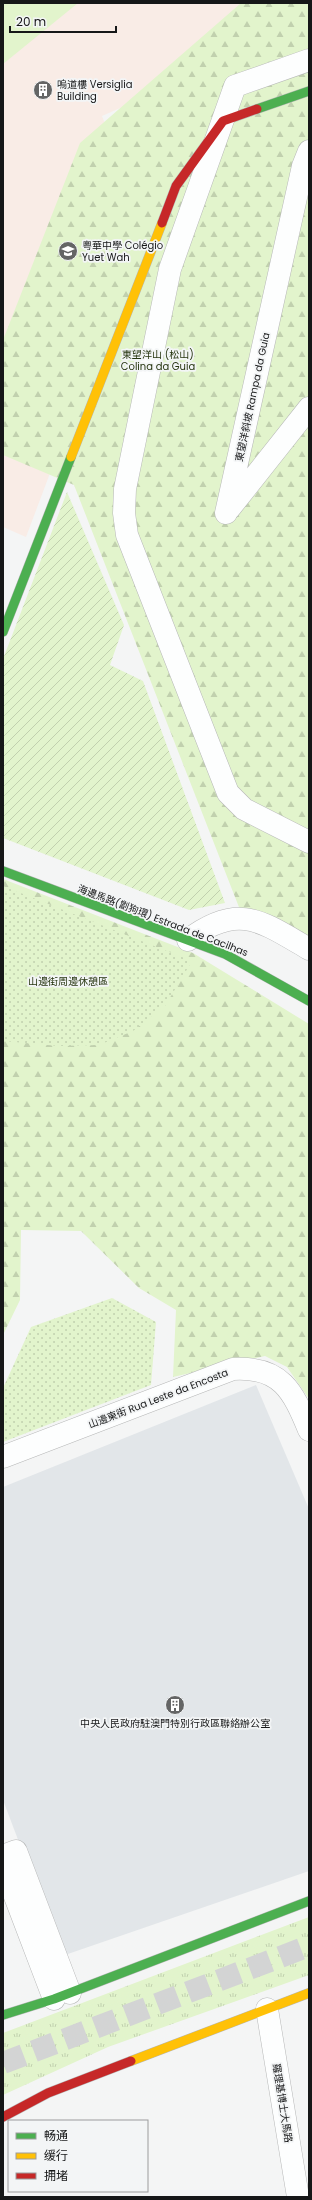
<svg xmlns="http://www.w3.org/2000/svg" width="312" height="2200" font-family="Poppins,'Noto Sans SC',sans-serif">
	<style>
		.built { fill: #e2e6e9 }
		.education { fill: #f9ece6 }
		.grass { fill: url(#grass-tufts) }
		.forest { fill: url(#forest-firs) }
		.park { fill: url(#park-dots) }
		.garden { fill: url(#garden-furrows) }
		.pitch { fill: #e2f4cc }
		.lines { fill: none; stroke-linecap: round; stroke-linejoin: round }
		.primary-tunnel { stroke: #d3d4d4; stroke-width: 22; stroke-dasharray: 22 11; stroke-linecap: butt }
		.street-casing { stroke: #b6b7b7; stroke-width: 23 }
		.fast-casing { stroke: #b6b7b7; stroke-width: 10 }
		.slow-casing { stroke: #b6b7b7; stroke-width: 10 }
		.jam-casing { stroke: #b6b7b7; stroke-width: 10 }
		.street { stroke: #fdfefe; stroke-width: 22 }
		.fast { stroke: #4caf50; stroke-width: 9 }
		.slow { stroke: #ffc107; stroke-width: 9 }
		.jam { stroke: #c62828; stroke-width: 9 }
		.labels { text-anchor: middle; stroke-width: 3.5; stroke-linejoin: round; paint-order: stroke }
		.poi-label { font-size: 10px; fill: #161718; stroke: #f3f5f6; text-anchor: start }
		.park-label { font-size: 10px; fill: #26350f; stroke: #f3f5f6 }
		.street-label { font-size: 10px; fill: #161718; stroke: #f3f5f6 }
	</style>
	<defs>
		<pattern id="grass-tufts" width="24" height="20" patternUnits="userSpaceOnUse"><rect width="24" height="20" fill="#e2f4cc"/><path d="M3 7l-1-3M5 7V3M7 7l1-3M15 17l-1-3M17 17v-4M19 17l1-3" fill="none" stroke="#c1d0ae"/></pattern>
		<pattern id="forest-firs" width="22" height="20" patternUnits="userSpaceOnUse"><rect width="22" height="20" fill="#e2f4cc"/><path d="M5 1l3.5 6h-7zM16 11l3.5 6h-7z" fill="#c1d0ae"/></pattern>
		<pattern id="park-dots" width="8" height="8" patternUnits="userSpaceOnUse"><rect width="8" height="8" fill="#e2f4cc"/><path d="M2 2h.1M6 6h.1" fill="none" stroke="#c1d0ae" stroke-width="1.8" stroke-linecap="round"/></pattern>
		<pattern id="garden-furrows" width="10" height="10" patternUnits="userSpaceOnUse"><rect width="10" height="10" fill="#e2f4cc"/><path d="M-1 1l2-2M0 10L10 0M9 11l2-2" fill="none" stroke="#c1d0ae"/></pattern>
	</defs>
	<rect width="100%" height="100%" fill="#f4f5f5"/>
	<!-- built -->
	<path class="built" d="M256,1385L309,1509V1871L62,1956L3,1800V1487Z"/>
	<!-- education -->
	<path class="education" d="M3,3H255L159,91L102,116L144,223L26,537L3,527Z"/>
	<!-- grass -->
	<path class="grass" d="M309,1917V1975L108,2047L3,2095V2033Z"/>
	<!-- forest -->
	<path class="forest" d="M241,3H309V958L244,920L74,485L3,455V340L80,143Z
		M3,879L193,953L309,1024V1399L287,1367L265,1356L173,1377L176,1310L139,1288L81,1231L21,1230L20,1300L3,1335Z"/>
	<!-- park -->
	<path class="park" d="M3,886L192,961L165,1006L133,1031L99,1045L59,1046L3,1041Z
		M112,1298L156,1322L151,1385L3,1442V1388L31,1327Z"/>
	<!-- garden -->
	<path class="garden" d="M67,492L124,625L110,665L143,681L225,903L189,910L3,838V659Z"/>
	<!-- pitch -->
	<path class="pitch" d="M3,3H78L3,64Z"/>
	<g class="lines">
		<!-- primary-tunnel -->
		<path class="primary-tunnel" d="M3,2063L309,1946"/>
		<!-- street casing -->
		<g class="street-casing">
			<path id="street" d="M309,60L235,86L170,269L125,489L124,513L127,535L228,793L244,809L309,842
				M229,509L309,408
				M226,513L303,166L309,151
				M188,940C238,902 261,921 309,949
				M3,1457L233,1369C281,1366 293,1391 309,1430
				M3,1856L16,1851L70,1993
				M3,1865L54,1999
				M267,2009L298,2197"/>
		</g>
		<!-- fast casing -->
		<g class="fast-casing">
			<path id="fast" d="M257,109L309,91
				M3,632L71,457
				M3,871L225,954L309,1001
				M3,2015L54,1999L309,1901"/>
		</g>
		<!-- slow casing -->
		<g class="slow-casing">
			<path id="slow" d="M71,457L162,223
				M131,2061L309,1993"/>
		</g>
		<!-- jam casing -->
		<g class="jam-casing">
			<path id="jam" d="M162,223L176,186L223,121L257,109
				M3,2117L48,2093L131,2061"/>
		</g>
		<!-- street -->
		<use href="#street" class="street"/>
		<!-- fast -->
		<use href="#fast" class="fast"/>
		<!-- slow -->
		<use href="#slow" class="slow"/>
		<!-- jam -->
		<use href="#jam" class="jam"/>
	</g>
	<!-- icons -->
	<defs>
		<g id="building-disc" transform="scale(1)"><circle r="9.5" fill="#646565" stroke="#f3f5f6"/><path d="M-4-6H4V6H1V3H-1V6H-4ZM-2.5-4.3h1.7v1.8h-1.7ZM.8-4.3h1.7v1.8H.8ZM-2.5-1h1.7V.8h-1.7ZM.8-1h1.7V.8H.8Z" fill="#fff"/></g>
		<g id="school-disc" transform="scale(1)"><circle r="9.5" fill="#646565" stroke="#f3f5f6"/><path d="M0-5L7-2L0 1L-7-2ZM-4 1L0 2.5L4 1V4Q0 6-4 4Z" fill="#fff"/></g>
	</defs>
	<g fill-rule="evenodd">
		<use href="#building-disc" x="43" y="90"/>
		<use href="#school-disc" x="68" y="251"/>
		<use href="#building-disc" x="175" y="1705"/>
	</g>
	<g class="labels">
		<!-- poi labels -->
		<g class="poi-label">
			<text x="57" y="88">嗚道樓 Versiglia<tspan x="57" dy="12">Building</tspan></text>
			<text x="82" y="249">粵華中學 Colégio<tspan x="82" dy="12">Yuet Wah</tspan></text>
			<text x="175" y="1727" text-anchor="middle">中央人民政府駐澳門特別行政區聯絡辦公室</text>
		</g>
		<!-- park labels -->
		<g class="park-label">
			<text x="158" y="358">東望洋山 (松山)<tspan x="158" dy="12">Colina da Guia</tspan></text>
			<text x="68" y="985">山邊街周邊休憩區</text>
		</g>
		<!-- street labels -->
		<g class="street-label">
			<text transform="translate(252 397) rotate(-78)" y="4">東望洋斜坡 Rampa da Guia</text>
			<text transform="translate(163 920) rotate(21)" y="4">海邊馬路(劏狗環) Estrada de Cacilhas</text>
			<text transform="translate(158 1398) rotate(-21)" y="4">山邊東街 Rua Leste da Encosta</text>
			<text transform="translate(283 2103) rotate(81)" y="4">羅理基博士大馬路</text>
		</g>
	</g>
	<!-- border -->
	<rect width="312" height="2200" fill="none" stroke="#161718" stroke-width="8"/>
	<!-- legend -->
	<rect x="8" y="2120" width="140" height="72" fill="#f3f5f6" stroke="#9b9c9d"/>
	<rect x="16" y="2133" width="20" height="6" fill="#4caf50" stroke="#9b9c9d"/>
	<text x="44" y="2140" font-size="12" fill="#161718">畅通</text>
	<rect x="16" y="2153" width="20" height="6" fill="#ffc107" stroke="#9b9c9d"/>
	<text x="44" y="2160" font-size="12" fill="#161718">缓行</text>
	<rect x="16" y="2173" width="20" height="6" fill="#c62828" stroke="#9b9c9d"/>
	<text x="44" y="2180" font-size="12" fill="#161718">拥堵</text>
	<!-- scale -->
	<path d="M10 26v6h106v-6" fill="none" stroke="#161718" stroke-width="2"/>
	<text x="16" y="26" font-size="12" fill="#161718" stroke="#f3f5f6" stroke-width="3" paint-order="stroke">20 m</text>
</svg>
